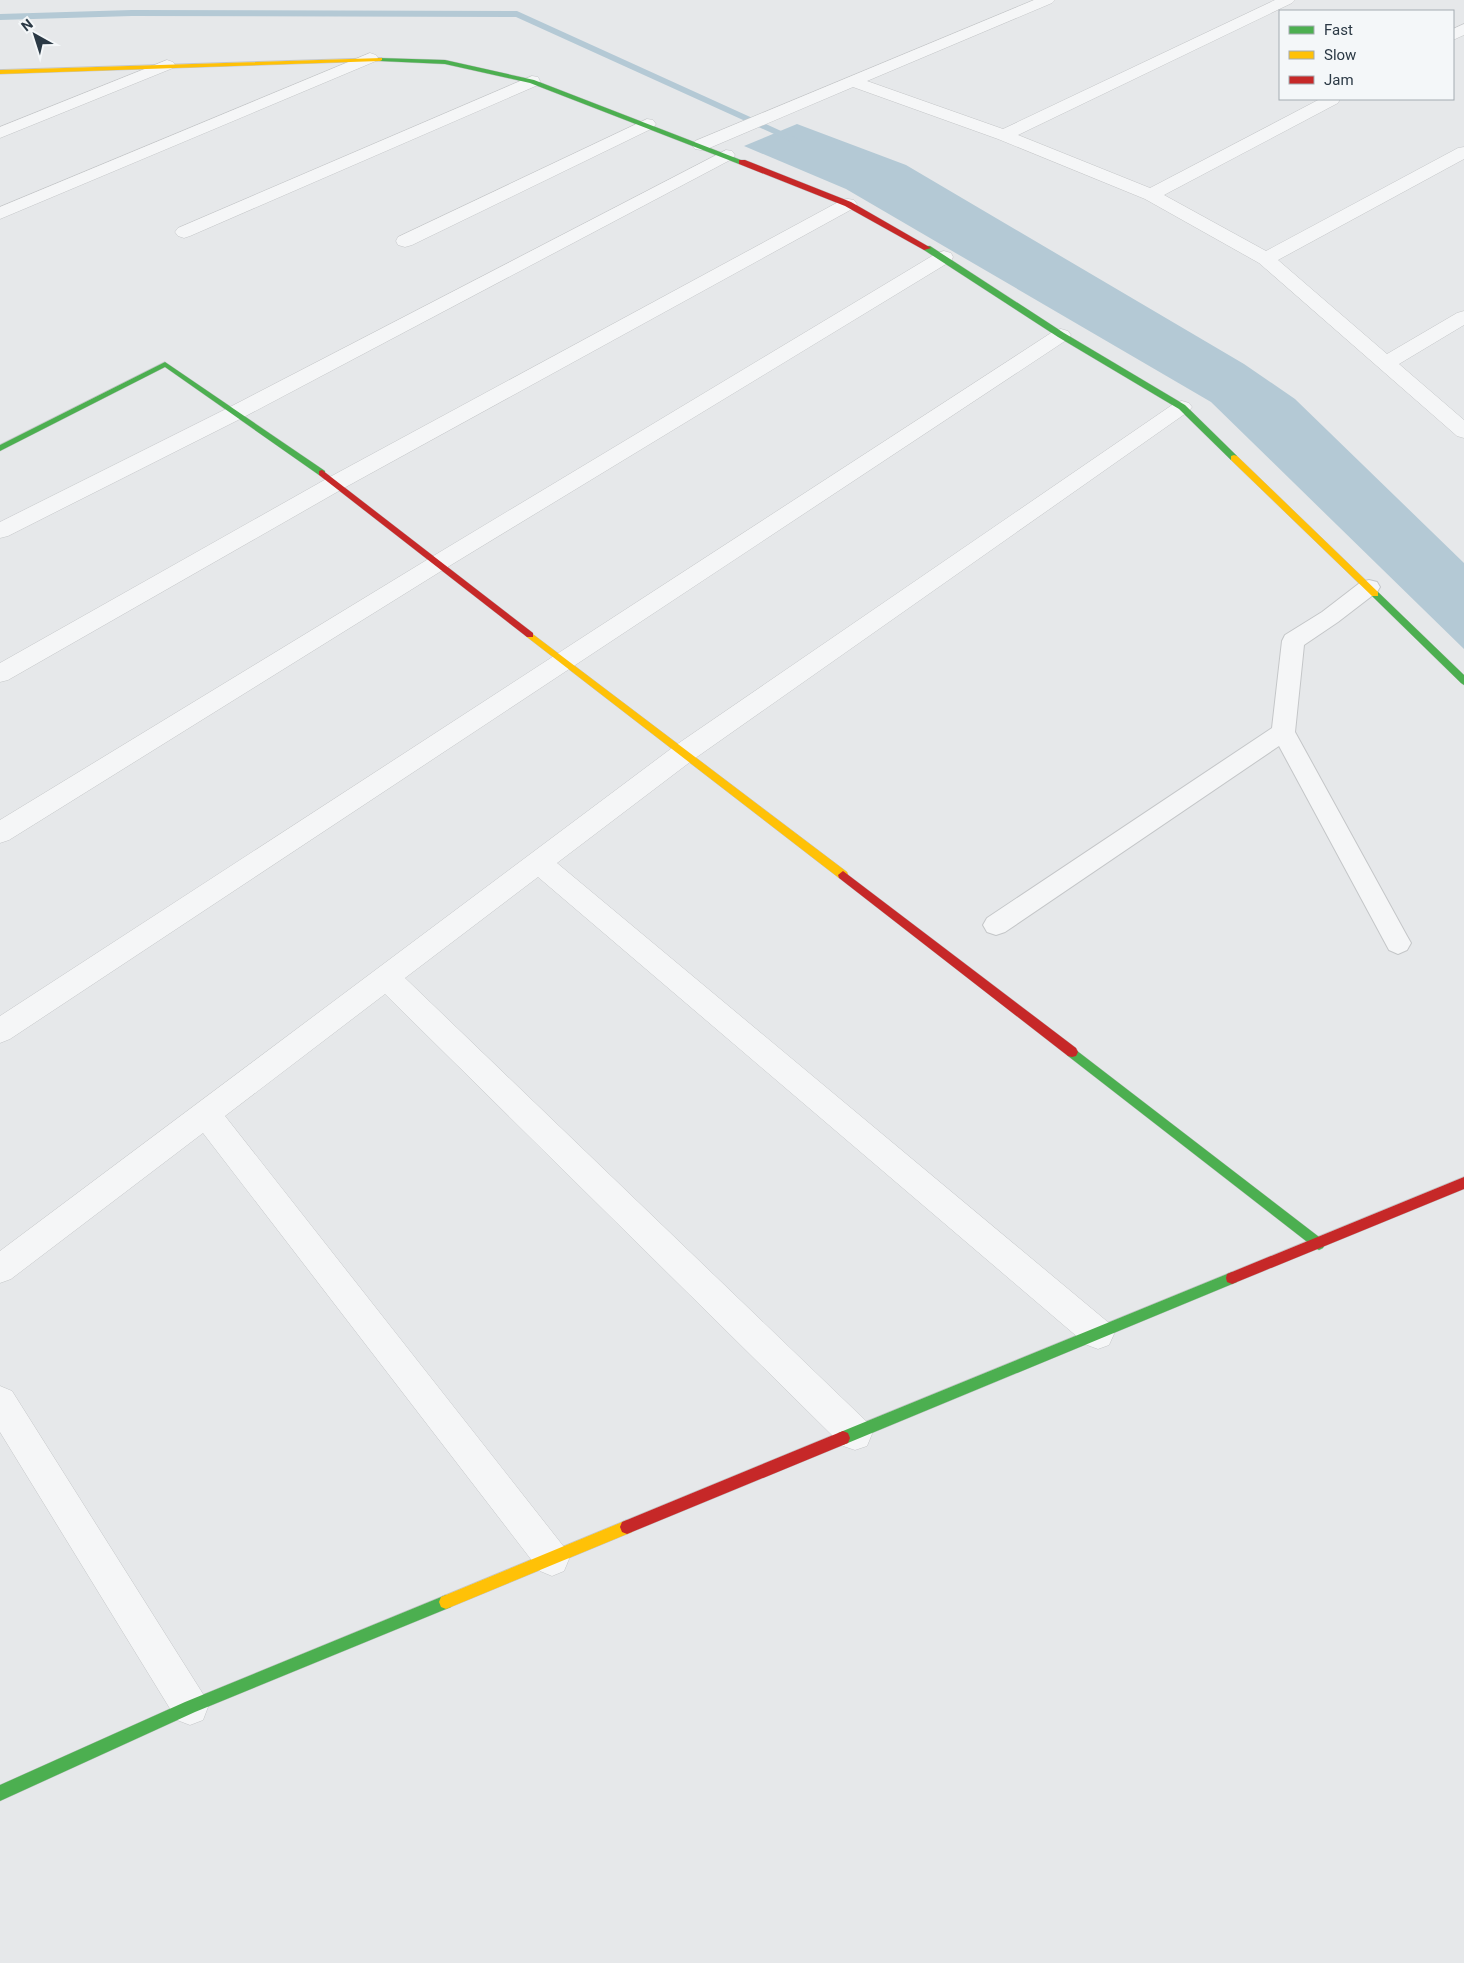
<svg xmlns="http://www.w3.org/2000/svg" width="1464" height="1963" font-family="Roboto,sans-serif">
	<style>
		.water { fill: #b4c9d5 }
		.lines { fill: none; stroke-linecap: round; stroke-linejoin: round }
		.stream { fill: #b4c9d5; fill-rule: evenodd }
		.lane-casing { stroke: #c4c6c8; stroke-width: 2 }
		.street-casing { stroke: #c4c6c8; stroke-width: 1 }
		.fast-casing { stroke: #c4c6c8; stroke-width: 1 }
		.slow-casing { stroke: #c4c6c8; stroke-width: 1 }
		.jam-casing { stroke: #c4c6c8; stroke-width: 1 }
		.lane { fill: #f5f6f7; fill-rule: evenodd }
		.street { fill: #f5f6f7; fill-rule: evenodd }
		.fast { fill: #4caf50; fill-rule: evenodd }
		.slow { fill: #ffc107; fill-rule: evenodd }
		.jam { fill: #c62828; fill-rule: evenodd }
	</style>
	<rect width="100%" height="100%" fill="#e6e8ea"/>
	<!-- water -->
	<path class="water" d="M797,124L906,165L1244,364L1295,399L1464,563V649L1211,402L846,189L744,146Z"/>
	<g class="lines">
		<!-- stream -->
		<path class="stream" d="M132,10L517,11L803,141L802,143H794L516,17L132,16L0,20V14Z"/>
		<!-- lane casing -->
		<g class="lane-casing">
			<path id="lane" d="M1369,580L1377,582L1380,587L1377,592L1338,622L1304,645L1295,732L1407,936L1411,943L1407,950L1398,954L1389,950L1279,746L1005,932L996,935L987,932L983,925L987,918L1272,728L1282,641L1285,635L1322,612L1361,582Z"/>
		</g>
		<!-- street casing -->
		<g class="street-casing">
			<path id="street" d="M1034,0H1055L1052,3L867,81L1003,129L1275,0H1295L1292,3L1018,135L1150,188L1320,99H1340L1338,103L1164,195L1266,251L1458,148L1464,147V159L1278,260L1387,354L1457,313L1464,311V325L1399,364L1464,420V438L1457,436L1259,263L1145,199L998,139L853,87L707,149L701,150L695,149L692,145L695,141Z
				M1464,24V35L1453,40V29Z
				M370,53L376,55L378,58L376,61L0,219V207Z
				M167,60L173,62L175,65L173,68L0,138V127Z
				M532,76L538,77L540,81L538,85L190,236L184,238L178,236L175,232L178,228Z
				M647,119L653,120L656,124L653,128L412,245L405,247L398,245L396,241L398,237Z
				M726,150L732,151L735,155L732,159L242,418L8,536L0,538V522L228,408Z
				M848,199L854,200L857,204L854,208L344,488L8,680L0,682V663L328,478L842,200Z
				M944,251L951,253L953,257L951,261L446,568L9,840L0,843V820L430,558L937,253Z
				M1061,329L1068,331L1071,335L1068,339L10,1039L0,1043V1016L1054,331Z
				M1182,401L1189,403L1192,407L1189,411L694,759L557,863L1109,1323L1114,1334L1109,1345L1098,1349L1087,1345L538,877L405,978L867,1422L872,1434L867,1446L855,1450L843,1446L385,994L225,1116L564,1547L569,1559L564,1571L552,1576L540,1571L203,1133L11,1279L0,1283V1251L676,745L1175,403Z
				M0,1386L12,1391L203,1694L208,1707L203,1720L190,1725L177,1720L0,1432Z"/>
		</g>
		<!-- fast casing -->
		<g class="fast-casing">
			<path id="fast" d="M378,58L445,60L534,80L746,162L739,164L530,83L445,64L380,61L378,60Z
				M924,246H930L1064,333L1185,405L1237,456V460H1231L1179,409L1058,337L924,250Z
				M165,362L325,471V475H319L165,367L0,451V445Z
				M1375,591L1378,592L1464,675V685L1461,683L1372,596V592Z
				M1072,1047L1323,1240L1325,1244L1323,1248L1319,1250L1315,1248L1068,1056L1066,1052L1068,1048Z
				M1232,1272L1237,1274L1238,1278L1237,1282L843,1445L838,1443L836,1438L838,1433Z
				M446,1595L451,1597L453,1602L451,1607L195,1712L0,1801V1785L185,1702Z"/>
		</g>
		<!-- slow casing -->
		<g class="slow-casing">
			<path id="slow" d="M382,58V60L380,61L0,74V70Z
				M1234,455L1237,456L1378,592V596H1372L1231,460V456Z
				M530,632L847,872L848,875L847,878H839L527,637L525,635Z
				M627,1520L632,1522L634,1527L632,1532L446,1609L441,1607L439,1602L441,1597Z"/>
		</g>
		<!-- jam casing -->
		<g class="jam-casing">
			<path id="jam" d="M739,160H745L851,202L931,248L924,250L845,206L739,164Z
				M322,470L533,633V637H527L319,475V471Z
				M843,871L1076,1048L1078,1052L1076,1056L1072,1057L1068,1056L839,878L838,875Z
				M1464,1177V1189L1232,1284L1227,1282L1226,1278L1227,1274Z
				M843,1431L848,1433L850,1438L848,1443L627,1534L622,1532L620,1527L622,1522Z"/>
		</g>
		<!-- lane -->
		<use href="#lane" class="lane"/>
		<!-- street -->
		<use href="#street" class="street"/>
		<!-- fast -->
		<use href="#fast" class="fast"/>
		<!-- slow -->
		<use href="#slow" class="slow"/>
		<!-- jam -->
		<use href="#jam" class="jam"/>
	</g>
	<!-- legend -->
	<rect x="1279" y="10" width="175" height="90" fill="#f4f7f9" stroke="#a4abb1"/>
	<rect x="1289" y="26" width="25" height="8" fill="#4caf50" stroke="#a4abb1"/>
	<text x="1324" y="35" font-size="15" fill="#2b3945">Fast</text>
	<rect x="1289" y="51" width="25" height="8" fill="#ffc107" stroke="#a4abb1"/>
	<text x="1324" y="60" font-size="15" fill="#2b3945">Slow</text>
	<rect x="1289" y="76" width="25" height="8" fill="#c62828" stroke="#a4abb1"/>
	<text x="1324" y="85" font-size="15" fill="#2b3945">Jam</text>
	<!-- north arrow -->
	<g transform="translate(35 35) rotate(321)" stroke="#f4f7f9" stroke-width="4" paint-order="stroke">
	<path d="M0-4L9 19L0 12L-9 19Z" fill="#2b3945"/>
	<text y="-8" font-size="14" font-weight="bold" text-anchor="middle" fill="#2b3945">N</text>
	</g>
</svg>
